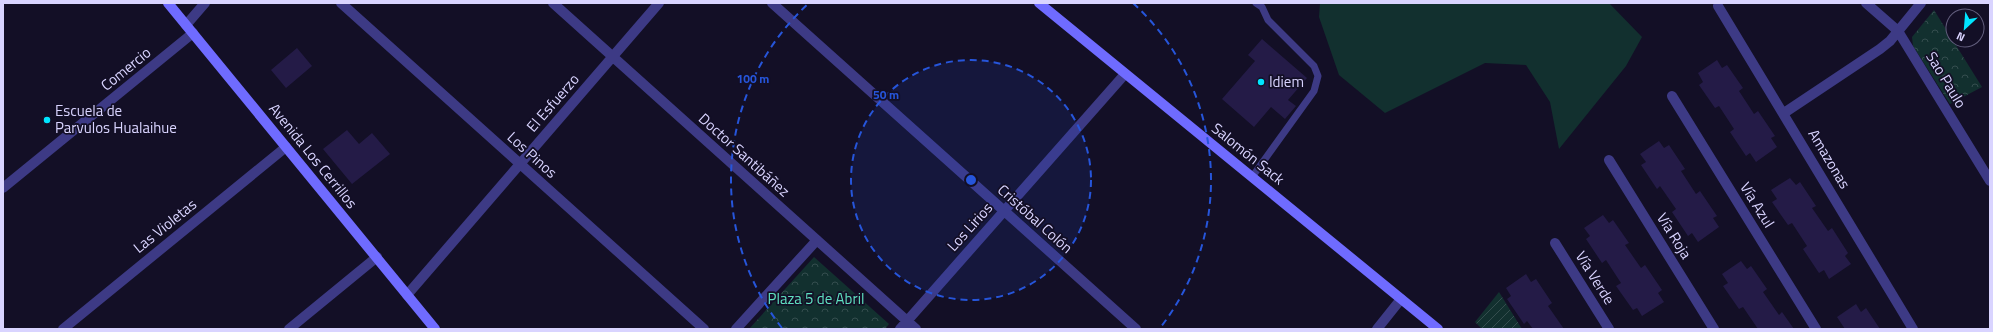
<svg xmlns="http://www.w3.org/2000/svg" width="1993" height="332" font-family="'Titillium Web',sans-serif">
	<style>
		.grass { fill: #12302f }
		.forest { fill: url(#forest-crowns) }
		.garden { fill: url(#garden-furrows) }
		.building { fill: #241b47 }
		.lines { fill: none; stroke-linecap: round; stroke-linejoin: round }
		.lane { stroke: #3d3a85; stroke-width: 7 }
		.street { stroke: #3d3a85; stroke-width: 10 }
		.secondary { stroke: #6f6bff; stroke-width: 10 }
		.ring { fill: none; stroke: #2655da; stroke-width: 2; stroke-dasharray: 7 5 }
		.poi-dot { fill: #00e5ff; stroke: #130f26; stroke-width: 1.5 }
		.labels { text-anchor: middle; stroke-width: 3.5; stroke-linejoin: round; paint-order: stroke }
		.street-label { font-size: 15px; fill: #d9d4ff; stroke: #130f26 }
		.poi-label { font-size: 15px; fill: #d9d4ff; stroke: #130f26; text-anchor: start }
		.park-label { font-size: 15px; fill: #5fe0c0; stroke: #130f26 }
		.centre { fill: #2655da; stroke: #130f26; stroke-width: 2 }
		.ring-label { font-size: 12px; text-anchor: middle; font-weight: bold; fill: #2655da; stroke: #130f26; stroke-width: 3.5; stroke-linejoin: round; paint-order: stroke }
	</style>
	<defs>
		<pattern id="forest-crowns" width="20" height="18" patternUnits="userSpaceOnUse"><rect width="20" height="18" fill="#12302f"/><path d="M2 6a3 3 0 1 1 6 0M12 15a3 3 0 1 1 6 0" fill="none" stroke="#344d4e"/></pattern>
		<pattern id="garden-furrows" width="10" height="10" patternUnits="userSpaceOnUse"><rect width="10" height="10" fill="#12302f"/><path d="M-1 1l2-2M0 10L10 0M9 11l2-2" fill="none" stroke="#344d4e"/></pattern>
	</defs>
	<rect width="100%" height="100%" fill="#130f26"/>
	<!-- grass -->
	<path class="grass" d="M1320,3H1609L1642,37L1626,66L1559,149L1550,102L1526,65L1485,63L1385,113L1339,75L1319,17Z"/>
	<!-- forest -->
	<path class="forest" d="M1934,10L1982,87L1950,104L1913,46L1912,37Z
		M814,257L889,324L885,329H749Z"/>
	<!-- garden -->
	<path class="garden" d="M1499,292L1522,329H1482L1475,322Z"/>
	<!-- building -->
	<path class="building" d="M1262,39L1307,78L1288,100L1296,106L1285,119L1271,107L1254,127L1222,99L1255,61L1248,55Z
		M297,48L312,66L286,88L271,70Z
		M1717,60L1722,68L1727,65L1743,88L1739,91L1754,114L1758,111L1775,136L1771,138L1777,147L1756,162L1750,153L1746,156L1730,132L1734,129L1719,106L1715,108L1699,85L1703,82L1698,73Z
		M347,130L359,144L372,133L390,154L352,184L323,149Z
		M1659,141L1664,148L1669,145L1685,169L1681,171L1696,194L1700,191L1717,216L1713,218L1719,227L1698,242L1692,233L1688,236L1672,212L1676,209L1660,186L1657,189L1641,165L1646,162L1640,154Z
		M1790,178L1796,185L1800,182L1816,206L1812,208L1828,231L1832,228L1848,253L1845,256L1851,264L1829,279L1824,270L1819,273L1803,249L1807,246L1792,223L1788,225L1772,202L1777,199L1771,190Z
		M1603,215L1609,223L1613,220L1629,243L1625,245L1641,268L1645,265L1662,290L1658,293L1664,302L1642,316L1637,308L1633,310L1616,286L1621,283L1606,260L1602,263L1586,239L1590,236L1584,228Z
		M1741,261L1747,269L1751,266L1767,289L1763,292L1779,315L1782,312L1794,329H1758L1743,307L1739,309L1723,286L1728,283L1722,274Z
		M1526,274L1531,282L1536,279L1552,303L1548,306L1564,329H1533L1527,321L1524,324L1507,299L1511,296L1506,288Z
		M1856,304L1861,312L1866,308L1880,329H1845L1837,317Z"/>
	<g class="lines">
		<!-- lane -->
		<path class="lane" d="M1252,177L1314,91L1318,76L1314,66L1268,20L1262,7L1256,3"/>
		<!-- street -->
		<path class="street" d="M341,3L704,329
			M553,3L916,329
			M772,3L1136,329
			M1866,3L1898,31L1990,181
			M1718,6L1913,329
			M186,25L205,3
			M1672,96L1816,329
			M1784,113L1880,49L1890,41L1921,3
			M1609,160L1714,329
			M3,188L193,33
			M1555,243L1609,329
			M407,295L659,3
			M63,329L286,147
			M289,329L377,257
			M736,329L817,240
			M900,329L1125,74
			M1377,329L1401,299"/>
		<!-- secondary -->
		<path class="secondary" d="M168,3L435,329
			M1039,3L1438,329"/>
	</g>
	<!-- distance rings -->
	<circle cx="971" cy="180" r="120" fill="#2655da" fill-opacity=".12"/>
	<g class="ring">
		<circle cx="971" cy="180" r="120"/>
		<path d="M782 328A240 240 0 0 1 809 3M1133 3A240 240 0 0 1 1160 328"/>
	</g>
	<!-- markers -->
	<g class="poi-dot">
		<circle cx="1261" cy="82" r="4"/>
		<circle cx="47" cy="120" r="4"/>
	</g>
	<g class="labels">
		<!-- street labels -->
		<g class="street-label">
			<text transform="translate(126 69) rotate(-39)" y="5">Comercio</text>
			<text transform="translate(1946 80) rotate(59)" y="5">Sao Paulo</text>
			<text transform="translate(553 103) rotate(-49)" y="5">El Esfuerzo</text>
			<text transform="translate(1248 154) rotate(39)" y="5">Salomón Sack</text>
			<text transform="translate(532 155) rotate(42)" y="5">Los Pinos</text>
			<text transform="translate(744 155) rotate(42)" y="5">Doctor Santibáñez</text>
			<text transform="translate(313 156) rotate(51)" y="5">Avenida Los Cerrillos</text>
			<text transform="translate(1829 159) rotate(59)" y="5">Amazonas</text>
			<text transform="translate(1757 205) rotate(58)" y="5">Vía Azul</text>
			<text transform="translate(1035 219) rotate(42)" y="5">Cristóbal Colón</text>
			<text transform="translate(165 226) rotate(-39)" y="5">Las Violetas</text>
			<text transform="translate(970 227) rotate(-48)" y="5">Los Lirios</text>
			<text transform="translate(1674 236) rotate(58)" y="5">Vía Roja</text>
			<text transform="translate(1595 278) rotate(58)" y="5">Vía Verde</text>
		</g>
		<!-- poi labels -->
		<g class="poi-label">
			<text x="1269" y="87">Idiem</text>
			<text x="55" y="116">Escuela de<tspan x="55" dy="17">Parvulos Hualaihue</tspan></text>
		</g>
		<!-- park labels -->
		<g class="park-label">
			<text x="816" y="304">Plaza 5 de Abril</text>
		</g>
	</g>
	<circle cx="971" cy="180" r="6" class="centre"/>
	<g class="ring-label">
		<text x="753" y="83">100 m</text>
		<text x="886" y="99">50 m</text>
	</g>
	<!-- border -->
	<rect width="1993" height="332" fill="none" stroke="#d9d4ff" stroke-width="8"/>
	<!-- north arrow -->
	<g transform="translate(1965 28) rotate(206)"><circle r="19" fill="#130f26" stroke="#625e7d"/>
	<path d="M0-3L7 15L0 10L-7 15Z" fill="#00e5ff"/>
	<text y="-6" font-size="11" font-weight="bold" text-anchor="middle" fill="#d9d4ff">N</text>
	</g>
</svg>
